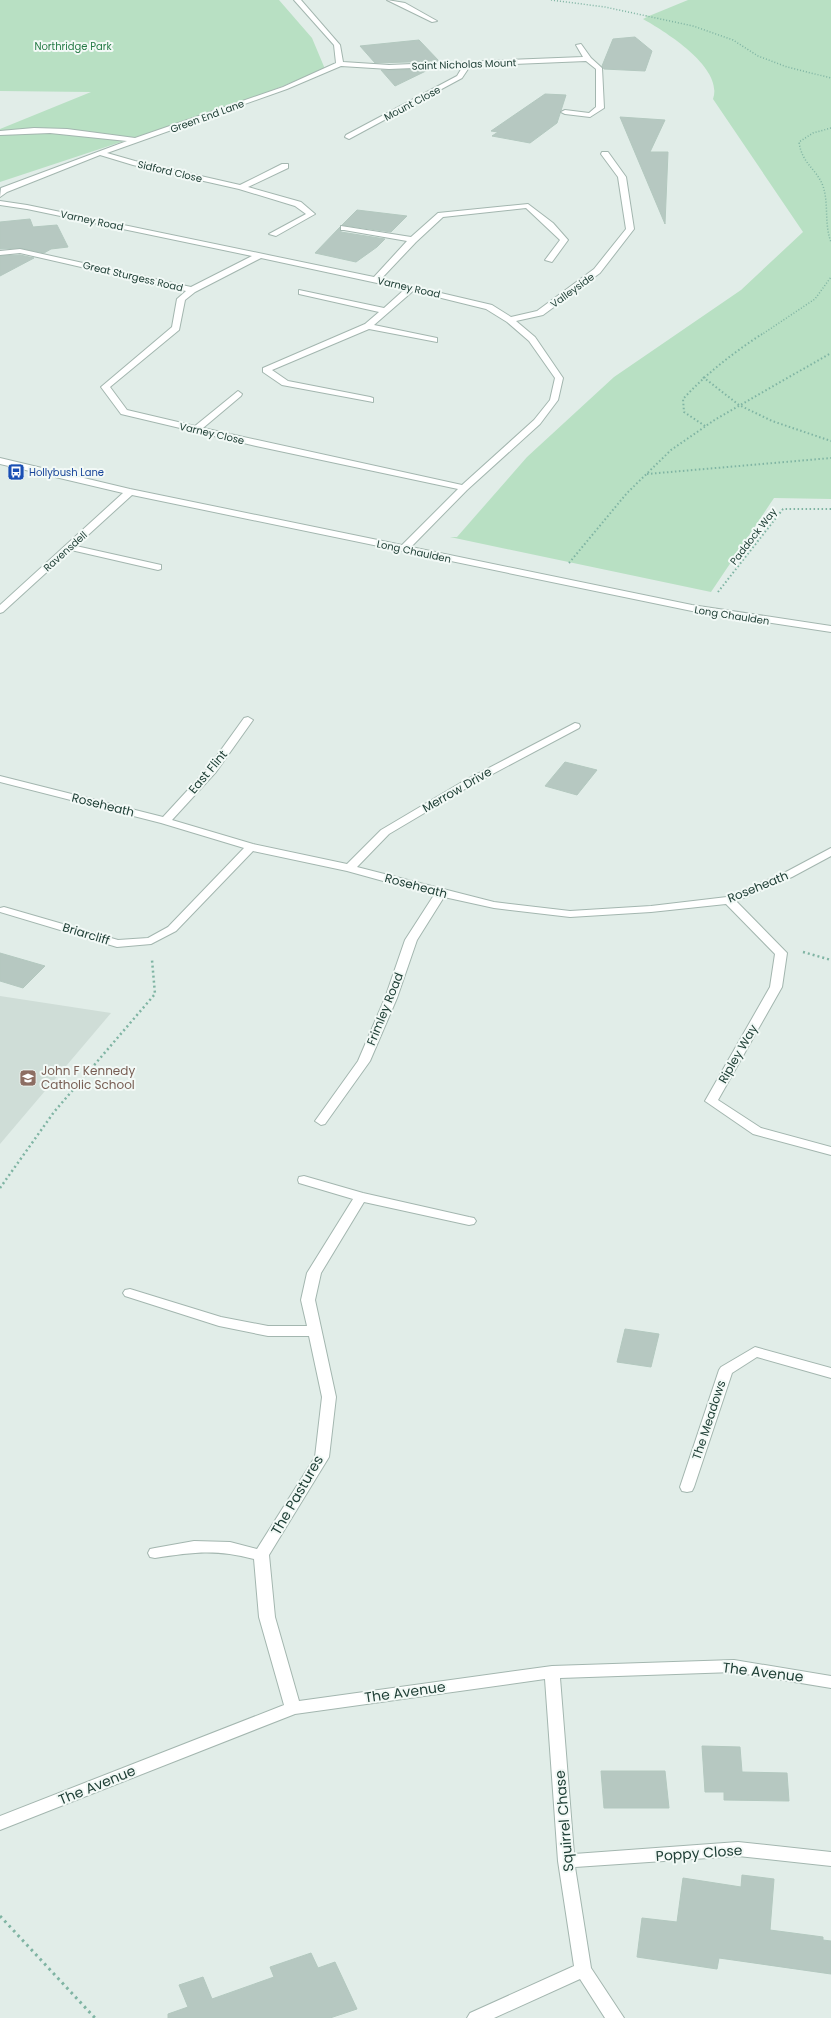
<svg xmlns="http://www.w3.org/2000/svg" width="831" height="2018" font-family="Poppins,sans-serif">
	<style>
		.built { fill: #cfddd7 }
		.green { fill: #b8e0c3 }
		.building { fill: #b6c8c1; stroke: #b3c8bf }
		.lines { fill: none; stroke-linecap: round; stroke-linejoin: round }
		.minor-casing { stroke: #a3b6af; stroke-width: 2 }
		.path-far3 { stroke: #7fb4a3; stroke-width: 1.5; stroke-dasharray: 1 2; stroke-linecap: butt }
		.path-far2 { stroke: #7fb4a3; stroke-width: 2; stroke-dasharray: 1.5 2.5; stroke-linecap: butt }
		.path-far1 { stroke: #7fb4a3; stroke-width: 2.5; stroke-dasharray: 2 3; stroke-linecap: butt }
		.path { stroke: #7fb4a3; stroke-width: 3; stroke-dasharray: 2.5 4; stroke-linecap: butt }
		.minor { fill: #fff; fill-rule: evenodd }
		.labels { text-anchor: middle; stroke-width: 4; stroke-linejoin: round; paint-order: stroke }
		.far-park-label { font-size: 10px; fill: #267b46; stroke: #f2f9f6 }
		.far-street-label { font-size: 10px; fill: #204037; stroke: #f2f9f6 }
		.far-transit-label { font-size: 10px; fill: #164399; stroke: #f2f9f6; text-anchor: start }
		.street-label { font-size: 12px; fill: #204037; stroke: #f2f9f6 }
		.education-label { font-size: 12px; fill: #785e54; stroke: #f2f9f6; text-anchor: start }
		.near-street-label { font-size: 14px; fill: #204037; stroke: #f2f9f6 }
	</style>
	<rect width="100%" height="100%" fill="#e1ede8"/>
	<!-- built -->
	<path class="built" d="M0,996L111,1013L0,1144Z"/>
	<!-- green -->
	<path class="green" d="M0,0H279L312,38L325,69L245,101L0,182V129L91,92L0,91Z
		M688,0H831V499L774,498L711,592L450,537H457L527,457L614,377L741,290L803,232L713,99C724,68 666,32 643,19L647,17L645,15L649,16Z"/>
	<!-- building -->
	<path class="building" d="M635,37L652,51L645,71L604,69L602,66L613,39Z
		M419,40L439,61L375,63L360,46Z
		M430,69L395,86L381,70H389Z
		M545,94L566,95L557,123L530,143L492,136L498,132L491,131Z
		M620,117L665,120L650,152H668L665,224Z
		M357,210L407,216L391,232L342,225Z
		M30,219L33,227L57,225L68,247L51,249L44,253L20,248L0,249V222Z
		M340,227L341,232L385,239L377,247L356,262L315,253Z
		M20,255L34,258L0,276V256Z
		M565,762L597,770L577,795L545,786Z
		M0,953L45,966L23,988L0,981Z
		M625,1329L659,1334L651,1367L617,1362Z
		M702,1746L740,1747L742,1772L787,1773L789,1801L724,1800V1792H705Z
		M601,1771H665L669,1808H604Z
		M742,1875L774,1879L770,1930L823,1937V1940L831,1941V1974L719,1958L717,1969L637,1957L642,1918L677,1922L683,1878L741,1887Z
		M311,1953L318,1968L335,1962L357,2009L330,2018H168V2014L188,2007L179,1985L203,1977L212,1999L274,1977L270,1967Z"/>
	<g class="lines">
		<!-- minor casing -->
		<g class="minor-casing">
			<path id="minor" d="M294,0H301L340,45L343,62L389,65L583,57L576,45L581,44L591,58L602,68L604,108L590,117L565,114L561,112L565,110L589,113L596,107V69L586,61L470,66L462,78L349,139L345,137L346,135L457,76L463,66L389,69L341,66L287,89L107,153L135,161L240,185L282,164H288V168L248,187L301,202L315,214L276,236L269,234L306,214L295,206L239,189L133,165L100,155L7,192L0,197L1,188L127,141L50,133L0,135V131L34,128L67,129L135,138L283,87L336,63L334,45Z
				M387,0L405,3L437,21L432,22Z
				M602,152H608L626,177L634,229L600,273L543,315L516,321L535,337L563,378L558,400L540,424L467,490L411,547L692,605L831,626V632L692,611L132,495L76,546L161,565V569L158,570L71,550L3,612L0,613V605L123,493L0,464V458L130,489L402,545L458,489L256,446L121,414L101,387L172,327L177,299L186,291L20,253L0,255V251L20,249L191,287L252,256L27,209L0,205V201L27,205L374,277L407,241L344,230H341V226L411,237L438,213L528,204L553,223L568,240L552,262L545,260L560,240L526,208L443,217L416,242L381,279L492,305L511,317L537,311L594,269L626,229L618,177L601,154ZM261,258L405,289L384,308L299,290V294L379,312L365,324L263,368V372L282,385L373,402V398L370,397L288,381L272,370L369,329L437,342V338L374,325L413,291L486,309L507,322L529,341L555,378L550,400L534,420L462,485L203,428L241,396L242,394L238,391L195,426L127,410L110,387L179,330L185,300L195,292Z
				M248,717L253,720L216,772L172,820L253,844L347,864L381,830L462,782L575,723L579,724L580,726L579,728L470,786L389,834L357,867L494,902L570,911L651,906L727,897L784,873L831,848V856L792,877L736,901L787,953L782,987L718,1100L761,1128L831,1147V1155L753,1134L705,1101L770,987L775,954L726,904L651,912L570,917L494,908L444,897L417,940L397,998L370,1061L325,1124L321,1125L315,1121L358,1061L385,998L405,940L434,895L347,871L253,851L176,931L151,944L117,947L0,912V908L4,907L118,940L148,938L168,927L244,848L161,823L0,782V776L163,817L208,768L244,718Z
				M304,1176L363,1193L469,1217L474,1218L476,1221L474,1224L469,1225L364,1202L321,1273L315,1300L336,1397L329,1457L269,1555L275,1617L299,1701L552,1666L734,1660L831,1676V1688L734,1672L560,1678L574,1854L738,1842L831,1852V1866L738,1856L575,1867L591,1968L624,2018H605L580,1979L494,2018H467L470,2013L574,1966L558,1861L545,1679L295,1714L0,1830V1816L284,1705L259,1617L254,1559C216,1549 193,1552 155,1558L150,1557L148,1553L150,1549L155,1548L194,1541L230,1542L257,1549L315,1457L322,1397L309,1336H268L219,1326L125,1296L123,1293L125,1290L130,1289L221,1317L268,1326H307L301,1300L307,1273L353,1199L299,1183L298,1180L299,1177Z
				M755,1347L831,1368V1378L757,1357L732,1373L694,1487L692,1491L687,1492L682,1491L680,1487L719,1370L721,1367Z"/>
		</g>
		<!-- path-far3 -->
		<path class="path-far3" d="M551,0L605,7L693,26L733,40L758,56L787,67L831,78
			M831,128L813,133L799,142C802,164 816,168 823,186C829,204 824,224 831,242
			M761,335L815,299L831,277"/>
		<!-- path-far2 -->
		<path class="path-far2" d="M703,377L739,405L772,421L831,441
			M705,426L684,412L683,399C707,373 733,353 762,334
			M647,474L831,458
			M569,563L627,493L671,450L716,419L831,353
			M718,592L783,509H831"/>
		<!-- path-far1 -->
		<path class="path-far1" d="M803,952L831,960
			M0,1188L54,1112L155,994L152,960"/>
		<!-- path -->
		<path class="path" d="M0,1916L95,2018"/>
		<!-- minor -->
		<use href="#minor" class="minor"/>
	</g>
	<!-- icons -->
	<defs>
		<g id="bus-square" transform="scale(0.9)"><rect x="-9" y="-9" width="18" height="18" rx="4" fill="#1a4fb4" stroke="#f2f9f6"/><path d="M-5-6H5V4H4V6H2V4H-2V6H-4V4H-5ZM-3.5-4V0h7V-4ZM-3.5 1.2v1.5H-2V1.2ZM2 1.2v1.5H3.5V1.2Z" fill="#fff"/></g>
		<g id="school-square" transform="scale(0.9)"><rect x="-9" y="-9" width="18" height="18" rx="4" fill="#8d6e63" stroke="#f2f9f6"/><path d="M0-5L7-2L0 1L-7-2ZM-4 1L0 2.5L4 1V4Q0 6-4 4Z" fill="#fff"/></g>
	</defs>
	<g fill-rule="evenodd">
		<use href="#bus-square" x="16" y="472"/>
		<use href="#school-square" x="28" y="1078"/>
	</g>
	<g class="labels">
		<!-- far-park labels -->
		<g class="far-park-label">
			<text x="73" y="50">Northridge Park</text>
		</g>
		<!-- far-street labels -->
		<g class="far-street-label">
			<text transform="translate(464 64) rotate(-2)" y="4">Saint Nicholas Mount</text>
			<text transform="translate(412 103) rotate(-28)" y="4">Mount Close</text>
			<text transform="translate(207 116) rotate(-20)" y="4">Green End Lane</text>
			<text transform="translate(170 171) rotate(13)" y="4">Sidford Close</text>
			<text transform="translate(92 220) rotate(12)" y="4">Varney Road</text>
			<text transform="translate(133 276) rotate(13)" y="4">Great Sturgess Road</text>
			<text transform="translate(409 287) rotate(13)" y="4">Varney Road</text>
			<text transform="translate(572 290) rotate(-36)" y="4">Valleyside</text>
			<text transform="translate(212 433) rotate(13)" y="4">Varney Close</text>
			<text transform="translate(753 536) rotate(-52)" y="4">Paddock Way</text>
			<text transform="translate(65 551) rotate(-42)" y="4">Ravensdell</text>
			<text transform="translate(414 551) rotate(12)" y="4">Long Chaulden</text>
			<text transform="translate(732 615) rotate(9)" y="4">Long Chaulden</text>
		</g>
		<!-- far-transit labels -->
		<g class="far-transit-label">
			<text x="29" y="476">Hollybush Lane</text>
		</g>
		<!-- street labels -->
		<g class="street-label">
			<text transform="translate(208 772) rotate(-50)" y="4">East Flint</text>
			<text transform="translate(457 790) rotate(-30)" y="4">Merrow Drive</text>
			<text transform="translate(103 805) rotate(14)" y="4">Roseheath</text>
			<text transform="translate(416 886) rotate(15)" y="4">Roseheath</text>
			<text transform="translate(758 887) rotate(-22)" y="4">Roseheath</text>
			<text transform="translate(86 934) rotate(17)" y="4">Briarcliff</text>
			<text transform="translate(385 1009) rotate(-68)" y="4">Frimley Road</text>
			<text transform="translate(738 1054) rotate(-60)" y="4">Ripley Way</text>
			<text transform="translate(709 1420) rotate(-72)" y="4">The Meadows</text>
		</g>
		<!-- education labels -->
		<g class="education-label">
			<text x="41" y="1075">John F Kennedy<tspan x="41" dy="14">Catholic School</tspan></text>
		</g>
		<!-- near-street labels -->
		<g class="near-street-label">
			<text transform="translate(297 1495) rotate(-60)" y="5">The Pastures</text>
			<text transform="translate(763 1672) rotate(7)" y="5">The Avenue</text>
			<text transform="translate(405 1692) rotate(-8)" y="5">The Avenue</text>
			<text transform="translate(97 1785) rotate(-22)" y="5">The Avenue</text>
			<text transform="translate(564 1821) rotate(-95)" y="5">Squirrel Chase</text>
			<text transform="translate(699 1853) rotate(-4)" y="5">Poppy Close</text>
		</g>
	</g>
</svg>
